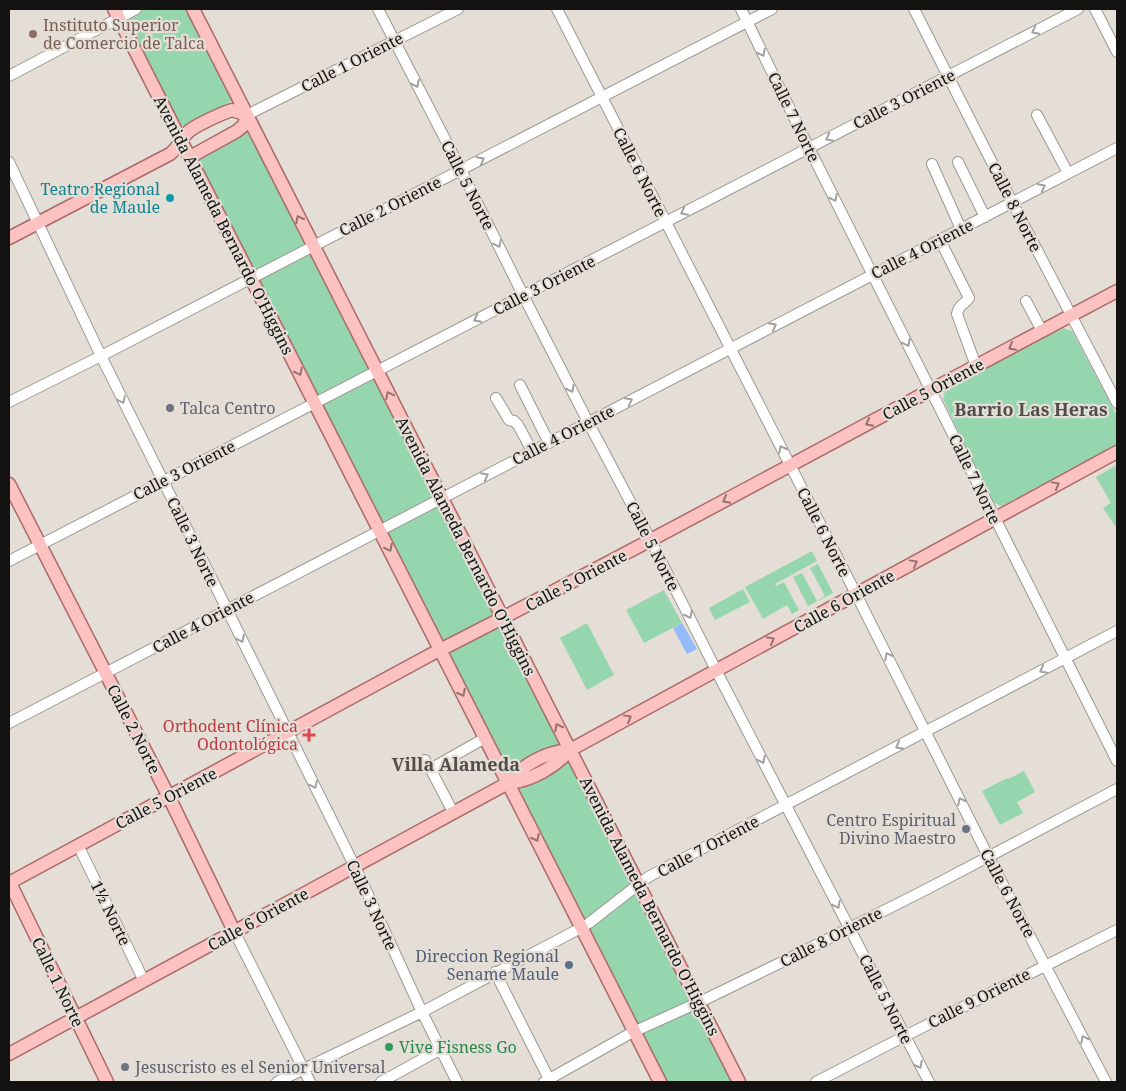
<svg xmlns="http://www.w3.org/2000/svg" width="1126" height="1091" font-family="'Noto Serif',serif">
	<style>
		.green { fill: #96d6af }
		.water { fill: #95bafb }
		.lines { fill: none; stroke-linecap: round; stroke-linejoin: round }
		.minor-casing { stroke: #9c9791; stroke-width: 12 }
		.major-casing { stroke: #aa6a68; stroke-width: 15 }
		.minor { stroke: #fff; stroke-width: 10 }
		.major { stroke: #fcc2c1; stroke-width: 12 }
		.oneway { stroke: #a1a09f }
		.oneway2 { stroke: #947371 }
		.education-dot { fill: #8d6e63; stroke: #e4ded7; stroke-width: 2 }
		.culture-dot { fill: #0f9aa8; stroke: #e4ded7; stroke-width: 2 }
		.worship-dot { fill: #6b7280; stroke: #e4ded7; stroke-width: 2 }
		.health-dot { fill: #e0444e; stroke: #e4ded7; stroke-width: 2 }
		.service-dot { fill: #5c6f8a; stroke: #e4ded7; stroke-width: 2 }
		.leisure-dot { fill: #2e9e5b; stroke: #e4ded7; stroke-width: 2 }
		.labels { text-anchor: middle; stroke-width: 4.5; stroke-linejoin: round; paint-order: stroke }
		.education-label { font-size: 16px; fill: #785e54; stroke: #e4ded7; text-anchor: start }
		.street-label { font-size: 16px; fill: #141210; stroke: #e4ded7 }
		.culture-label { font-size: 16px; fill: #0d838f; stroke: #e4ded7; text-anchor: end }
		.worship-label { font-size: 16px; fill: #5b616d; stroke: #e4ded7; text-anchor: start }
		.health-label { font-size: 16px; fill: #be3a42; stroke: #e4ded7; text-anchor: end }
		.service-label { font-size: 16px; fill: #4e5e75; stroke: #e4ded7; text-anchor: end }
		.leisure-label { font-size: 16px; fill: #27864d; stroke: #e4ded7; text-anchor: start }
		.neighbourhood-label { font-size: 18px; font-weight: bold; fill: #524d48; stroke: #e4ded7 }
	</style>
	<rect width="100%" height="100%" fill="#e4ded7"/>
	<!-- green -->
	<path class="green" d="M118,9H188L233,98L232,101L184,126L176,124Z
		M246,130H249L561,745L512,771L509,772L197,163L199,157Z
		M1063,328L1072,331L1117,416V444L1002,506L992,502L943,399L946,387Z
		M1117,465V529L1103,508L1111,503L1096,477Z
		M812,551L817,561L775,584L776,586L784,582L799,610L792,614L787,605L763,619L745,587Z
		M818,564L833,593L808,606L793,577L802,573L817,601L825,596L810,568Z
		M743,589L750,602L715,620L709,608Z
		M664,590L682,623L644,643L626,610Z
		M587,623L614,675L587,690L560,638Z
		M570,761L735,1082H665L518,790Z
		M1024,771L1035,792L1017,802L1023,813L1000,825L982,791L1007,778L1008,779Z"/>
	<!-- water -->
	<path class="water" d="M682,623L697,649L687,654L673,628Z"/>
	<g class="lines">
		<!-- minor casing -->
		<g class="minor-casing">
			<path id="minor" d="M378,9L461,170L523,295L588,422L651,541L718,674L929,1082
				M557,9L856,594L988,856L1106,1082
				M741,9L809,148L1117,761
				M914,9L1012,202L1117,403
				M1095,9L1117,52
				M9,76L136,9
				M247,115L458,9
				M1037,115L1068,173
				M9,162L101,356L358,873L422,1012L457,1082
				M958,162L985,217
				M932,164L961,229
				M940,240L969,298C964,305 959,304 957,314L976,366
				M1026,301L1042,331
				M520,385L549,443
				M496,398L509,420L514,421L518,425L532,451
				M9,402L101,356L772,9
				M9,561L1078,9
				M9,723L1117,148
				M425,760L431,770L453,812
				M431,770L432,768L485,738
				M78,845L144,981
				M234,931L310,1082
				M495,972L549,1079
				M277,1082L422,1012L575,931L589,923L648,877L1117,631
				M381,1082L441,1049
				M544,1082L631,1033L706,999L786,960L927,889L1117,789
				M816,1082L905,1036L1117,930"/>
		</g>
		<!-- major casing -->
		<g class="major-casing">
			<path id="major" d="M114,9L660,1082
				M193,9L739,1082
				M190,157L237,131L244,125L247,115
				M9,238L170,154C178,148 180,140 187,133C193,126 223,113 232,110L247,115
				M9,484L169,797L234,931
				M508,783C531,781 555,767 570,750L1117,452
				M9,881L107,1082
				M9,883L430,655C551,594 670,530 789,466C898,407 1008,349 1117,291
				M9,1054L508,783C523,764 546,752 570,750"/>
		</g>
		<!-- minor -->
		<use href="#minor" class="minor"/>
		<!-- major -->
		<use href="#major" class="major"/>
	</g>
	<!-- one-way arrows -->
	<defs><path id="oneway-chevron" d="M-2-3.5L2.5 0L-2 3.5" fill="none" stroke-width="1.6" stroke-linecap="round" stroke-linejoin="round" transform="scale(1.25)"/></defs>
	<g class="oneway">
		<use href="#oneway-chevron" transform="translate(1035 31) rotate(153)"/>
		<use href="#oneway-chevron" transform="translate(762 53) rotate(64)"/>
		<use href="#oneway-chevron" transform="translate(416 84) rotate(63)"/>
		<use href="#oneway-chevron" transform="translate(829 138) rotate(153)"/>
		<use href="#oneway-chevron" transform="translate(481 160) rotate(-28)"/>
		<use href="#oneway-chevron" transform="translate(1042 187) rotate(-27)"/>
		<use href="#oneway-chevron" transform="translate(834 198) rotate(63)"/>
		<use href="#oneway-chevron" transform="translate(684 212) rotate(153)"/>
		<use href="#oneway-chevron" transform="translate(498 244) rotate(64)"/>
		<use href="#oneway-chevron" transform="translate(477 319) rotate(153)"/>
		<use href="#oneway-chevron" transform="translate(773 326) rotate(-27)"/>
		<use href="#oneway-chevron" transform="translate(907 343) rotate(63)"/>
		<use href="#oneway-chevron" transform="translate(571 389) rotate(63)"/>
		<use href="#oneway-chevron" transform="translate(122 400) rotate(64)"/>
		<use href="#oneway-chevron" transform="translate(629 401) rotate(-27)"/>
		<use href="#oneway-chevron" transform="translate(782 449) rotate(-117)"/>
		<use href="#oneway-chevron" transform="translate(485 476) rotate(-27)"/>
		<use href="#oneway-chevron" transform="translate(689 615) rotate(63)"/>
		<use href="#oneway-chevron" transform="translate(241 639) rotate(64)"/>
		<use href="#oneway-chevron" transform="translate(888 656) rotate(-117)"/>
		<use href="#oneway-chevron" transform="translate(1043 670) rotate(152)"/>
		<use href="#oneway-chevron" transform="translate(899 746) rotate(152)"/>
		<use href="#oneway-chevron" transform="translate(762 760) rotate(63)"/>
		<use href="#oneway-chevron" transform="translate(314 785) rotate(64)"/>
		<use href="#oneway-chevron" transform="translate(961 801) rotate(-117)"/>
		<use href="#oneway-chevron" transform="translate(837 905) rotate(63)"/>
		<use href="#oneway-chevron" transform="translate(1084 1039) rotate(-117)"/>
		<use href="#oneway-chevron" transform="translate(919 1065) rotate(63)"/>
	</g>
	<g class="oneway2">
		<use href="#oneway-chevron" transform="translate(299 219) rotate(-117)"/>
		<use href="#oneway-chevron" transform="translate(1012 347) rotate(152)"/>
		<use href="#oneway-chevron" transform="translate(299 372) rotate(63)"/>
		<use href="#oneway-chevron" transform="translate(389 395) rotate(-117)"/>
		<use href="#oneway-chevron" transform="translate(869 423) rotate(152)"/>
		<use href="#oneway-chevron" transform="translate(1056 485) rotate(-29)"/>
		<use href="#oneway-chevron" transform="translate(726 500) rotate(152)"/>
		<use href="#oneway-chevron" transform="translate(389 548) rotate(63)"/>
		<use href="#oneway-chevron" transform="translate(914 563) rotate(-29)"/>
		<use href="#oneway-chevron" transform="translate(771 640) rotate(-29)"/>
		<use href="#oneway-chevron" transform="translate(462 693) rotate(63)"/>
		<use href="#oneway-chevron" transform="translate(628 718) rotate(-29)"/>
		<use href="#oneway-chevron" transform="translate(558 727) rotate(-117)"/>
		<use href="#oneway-chevron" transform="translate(536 838) rotate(63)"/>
	</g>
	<!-- markers -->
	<circle class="education-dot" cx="33" cy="34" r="5"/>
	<circle class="culture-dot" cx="170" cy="198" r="5"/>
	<g class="worship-dot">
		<circle cx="170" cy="408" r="5"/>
		<circle cx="966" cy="829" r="5"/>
		<circle cx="125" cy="1067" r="5"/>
	</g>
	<path class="health-dot" d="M306.5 727.5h5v5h5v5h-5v5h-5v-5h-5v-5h5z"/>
	<circle class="service-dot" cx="569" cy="965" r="5"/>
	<circle class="leisure-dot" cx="389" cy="1047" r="5"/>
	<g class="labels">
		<!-- education labels -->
		<g class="education-label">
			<text x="43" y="31">Instituto Superior<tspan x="43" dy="18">de Comercio de Talca</tspan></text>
		</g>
		<!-- street labels -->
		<g class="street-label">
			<text transform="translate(352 62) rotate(-27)" y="6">Calle 1 Oriente</text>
			<text transform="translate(904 99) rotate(-27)" y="6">Calle 3 Oriente</text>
			<text transform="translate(794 117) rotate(64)" y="6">Calle 7 Norte</text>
			<text transform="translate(640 172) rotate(63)" y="6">Calle 6 Norte</text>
			<text transform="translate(468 185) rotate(63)" y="6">Calle 5 Norte</text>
			<text transform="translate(390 206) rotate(-27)" y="6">Calle 2 Oriente</text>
			<text transform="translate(1015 207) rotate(63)" y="6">Calle 8 Norte</text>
			<text transform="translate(224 225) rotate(63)" y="6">Avenida Alameda Bernardo O'Higgins</text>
			<text transform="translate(922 249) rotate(-27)" y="6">Calle 4 Oriente</text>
			<text transform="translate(544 285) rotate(-27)" y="6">Calle 3 Oriente</text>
			<text transform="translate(933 389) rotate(-28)" y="6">Calle 5 Oriente</text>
			<text transform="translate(563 435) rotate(-27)" y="6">Calle 4 Oriente</text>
			<text transform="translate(184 470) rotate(-27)" y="6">Calle 3 Oriente</text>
			<text transform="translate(975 479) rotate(64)" y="6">Calle 7 Norte</text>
			<text transform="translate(824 532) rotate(63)" y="6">Calle 6 Norte</text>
			<text transform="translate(193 542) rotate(64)" y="6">Calle 3 Norte</text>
			<text transform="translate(466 546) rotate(63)" y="6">Avenida Alameda Bernardo O'Higgins</text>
			<text transform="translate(653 546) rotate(63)" y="6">Calle 5 Norte</text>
			<text transform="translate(576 580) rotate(-28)" y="6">Calle 5 Oriente</text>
			<text transform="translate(844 601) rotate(-29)" y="6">Calle 6 Oriente</text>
			<text transform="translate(203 622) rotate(-28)" y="6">Calle 4 Oriente</text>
			<text transform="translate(134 729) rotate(63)" y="6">Calle 2 Norte</text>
			<text transform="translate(166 798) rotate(-28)" y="6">Calle 5 Oriente</text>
			<text transform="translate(708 846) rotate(-28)" y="6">Calle 7 Oriente</text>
			<text transform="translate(1008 893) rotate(62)" y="6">Calle 6 Norte</text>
			<text transform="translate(372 905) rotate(65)" y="6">Calle 3 Norte</text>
			<text transform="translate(650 906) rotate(63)" y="6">Avenida Alameda Bernardo O'Higgins</text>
			<text transform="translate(111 913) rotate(64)" y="6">1½ Norte</text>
			<text transform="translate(258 919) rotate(-29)" y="6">Calle 6 Oriente</text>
			<text transform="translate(831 937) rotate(-27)" y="6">Calle 8 Oriente</text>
			<text transform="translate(58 982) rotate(64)" y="6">Calle 1 Norte</text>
			<text transform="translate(979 998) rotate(-27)" y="6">Calle 9 Oriente</text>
			<text transform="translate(886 999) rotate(63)" y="6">Calle 5 Norte</text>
		</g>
		<!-- culture labels -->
		<g class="culture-label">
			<text x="160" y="195">Teatro Regional<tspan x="160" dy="18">de Maule</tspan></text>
		</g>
		<!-- worship labels -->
		<g class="worship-label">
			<text x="180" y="414">Talca Centro</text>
			<text x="956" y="826" text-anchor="end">Centro Espiritual<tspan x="956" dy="18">Divino Maestro</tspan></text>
			<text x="135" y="1073">Jesuscristo es el Senior Universal</text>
		</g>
		<!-- health labels -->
		<g class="health-label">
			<text x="298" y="732">Orthodent Clínica<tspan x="298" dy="18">Odontológica</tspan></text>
		</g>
		<!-- service labels -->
		<g class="service-label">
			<text x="559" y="962">Direccion Regional<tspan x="559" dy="18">Sename Maule</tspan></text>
		</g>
		<!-- leisure labels -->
		<g class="leisure-label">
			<text x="399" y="1053">Vive Fisness Go</text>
		</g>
		<!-- neighbourhood labels -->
		<g class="neighbourhood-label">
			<text x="1031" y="416">Barrio Las Heras</text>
			<text x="456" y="771">Villa Alameda</text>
		</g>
	</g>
	<!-- border -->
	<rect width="1126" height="1091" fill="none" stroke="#141210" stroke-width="20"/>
</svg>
